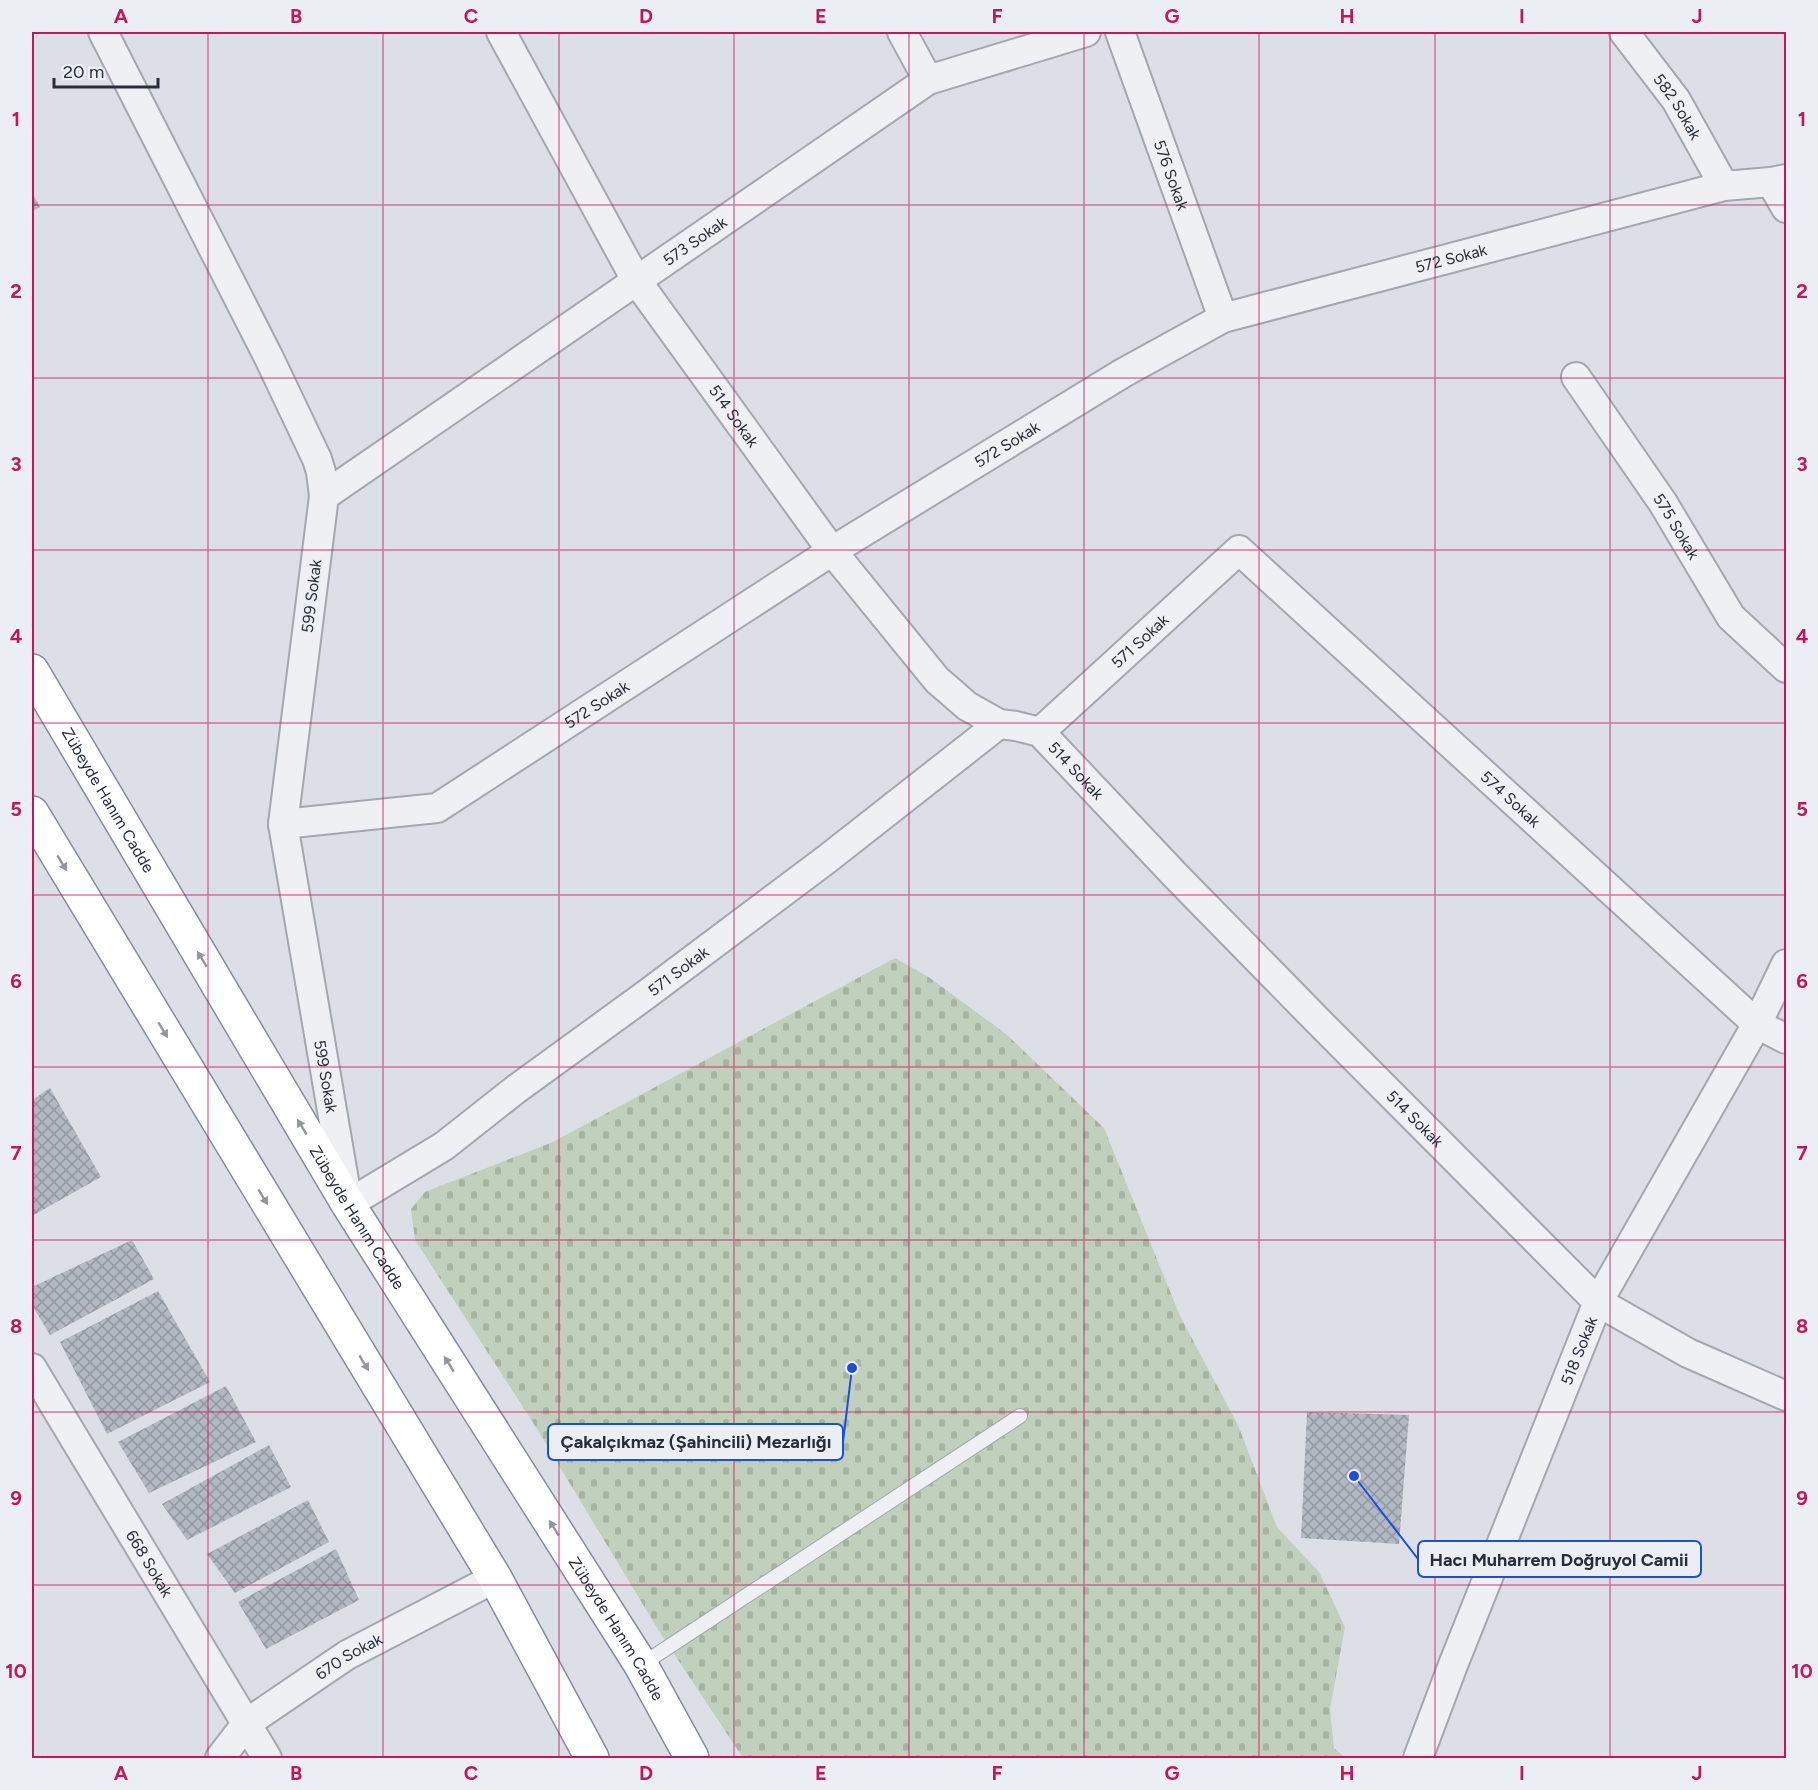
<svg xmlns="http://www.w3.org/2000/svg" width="1818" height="1790" font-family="Figtree,sans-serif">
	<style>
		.cemetery { fill: url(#cemetery-stones) }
		.building { fill: url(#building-cross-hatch) }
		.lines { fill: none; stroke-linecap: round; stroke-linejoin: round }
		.lane-casing { stroke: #a2a7b0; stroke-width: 16 }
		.street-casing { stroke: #a2a7b0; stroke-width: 32 }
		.highway-casing { stroke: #838d9d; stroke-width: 36 }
		.lane { stroke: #eef0f4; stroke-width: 14 }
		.street { stroke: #eef0f4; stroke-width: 28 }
		.highway { stroke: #fff; stroke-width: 33 }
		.oneway { fill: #92969e }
		.grid { fill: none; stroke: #c2185b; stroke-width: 1.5; stroke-opacity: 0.55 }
		.labels { text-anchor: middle; stroke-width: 4.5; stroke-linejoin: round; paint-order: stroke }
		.street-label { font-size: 16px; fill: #262e3c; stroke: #ebeff4 }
		.leader { fill: none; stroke: #1d4ed8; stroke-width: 2 }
		.callout-dot { fill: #1d4ed8; stroke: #ebeff4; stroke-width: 2 }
		.callout { fill: #ebeff4; stroke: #1d4ed8; stroke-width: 2 }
		.callout-label { font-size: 18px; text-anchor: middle; font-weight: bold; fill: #262e3c }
		.neatline { fill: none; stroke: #c2185b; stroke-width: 2 }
		.grid-label { font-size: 20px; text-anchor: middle; font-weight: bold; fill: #c2185b }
	</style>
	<defs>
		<pattern id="cemetery-stones" width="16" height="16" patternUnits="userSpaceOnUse" patternTransform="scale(1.5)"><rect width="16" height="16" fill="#c1d0bd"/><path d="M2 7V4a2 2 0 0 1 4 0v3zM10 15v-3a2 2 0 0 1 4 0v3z" fill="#a6b3a3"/></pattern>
		<pattern id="building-cross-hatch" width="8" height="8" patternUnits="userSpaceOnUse" patternTransform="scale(1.5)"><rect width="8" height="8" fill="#b3b9c3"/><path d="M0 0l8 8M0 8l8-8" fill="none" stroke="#9197a0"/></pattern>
	</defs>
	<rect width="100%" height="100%" fill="#dce0e6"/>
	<!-- cemetery -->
	<path class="cemetery" d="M895,958L930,978L1006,1034L1104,1128L1180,1316L1238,1425L1277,1527L1319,1572L1345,1627L1330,1709L1334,1748L1346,1758H743L659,1631L532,1421L415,1240L411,1209L425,1192L553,1142Z"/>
	<!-- building -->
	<path class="building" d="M32,192L40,207L32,212Z
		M50,1088L101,1177L32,1216V1100Z
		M132,1240L154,1279L50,1335L32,1305V1287Z
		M158,1291L210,1382L107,1434L60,1342Z
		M226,1386L256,1442L149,1493L118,1442Z
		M1307,1412L1409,1415L1399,1544L1301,1538Z
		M269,1445L291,1487L187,1540L162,1504Z
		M308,1500L329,1542L235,1593L207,1554Z
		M336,1549L359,1600L266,1649L238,1602Z"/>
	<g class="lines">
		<!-- lane casing -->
		<g class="lane-casing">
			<path id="lane" d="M641,1665L1020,1416"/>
		</g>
		<!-- street casing -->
		<g class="street-casing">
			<g id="street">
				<path id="s1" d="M103,32L269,358L317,459L321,472L324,496L283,824L348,1204L444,1146L515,1090L647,994L827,859L999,724"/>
				<path id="s2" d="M501,32L636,280L832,551L937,680L951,692L967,706L999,724L1016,726L1040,732L1175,875L1319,1022L1598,1302L1688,1353L1786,1396"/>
				<path d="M902,32L928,80"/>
				<path id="s3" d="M1120,32L1223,318"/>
				<path id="s4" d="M1624,32L1676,100L1724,186"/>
				<path d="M1771,182L1786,208"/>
				<path id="s5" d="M1576,377L1663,503L1731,617L1786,668"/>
				<path id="s6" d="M324,496L928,80L1086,32"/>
				<path id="s7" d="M1040,732L1239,550L1757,1024L1786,1039"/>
				<path id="s8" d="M283,824L437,808L832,551L1123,373L1223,318L1724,186L1771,182L1786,179"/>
				<path id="s9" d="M32,1368L267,1758"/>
				<path id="s10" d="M220,1758L247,1723L347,1655L495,1578"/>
				<path id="s11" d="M1418,1758L1453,1665L1598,1302L1757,1024L1786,964"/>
			</g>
		</g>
		<!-- highway casing -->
		<g class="highway-casing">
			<g id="highway">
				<path id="s12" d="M32,671L348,1204L641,1665L692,1758"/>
				<path d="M32,813L495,1578L592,1758"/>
			</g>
		</g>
		<!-- lane -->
		<use href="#lane" class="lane"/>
		<!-- street -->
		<use href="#street" class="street"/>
		<!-- highway -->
		<use href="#highway" class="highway"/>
	</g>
	<!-- one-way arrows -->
	<defs><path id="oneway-solid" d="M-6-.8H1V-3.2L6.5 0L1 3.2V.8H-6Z" transform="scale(1.5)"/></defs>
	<g class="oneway">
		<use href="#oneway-solid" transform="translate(62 863) rotate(59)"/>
		<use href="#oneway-solid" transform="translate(202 959) rotate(-121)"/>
		<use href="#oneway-solid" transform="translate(163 1030) rotate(59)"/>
		<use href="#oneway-solid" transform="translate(302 1127) rotate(-121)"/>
		<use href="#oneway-solid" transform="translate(263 1197) rotate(59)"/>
		<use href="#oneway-solid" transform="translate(364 1363) rotate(59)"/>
		<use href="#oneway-solid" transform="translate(449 1364) rotate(-122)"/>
		<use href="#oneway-solid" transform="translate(554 1528) rotate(-122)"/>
	</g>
	<!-- grid -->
	<path class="grid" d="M208,32V1758M383,32V1758M559,32V1758M734,32V1758M909,32V1758M1084,32V1758M1259,32V1758M1435,32V1758M1610,32V1758M32,205H1786M32,378H1786M32,550H1786M32,723H1786M32,895H1786M32,1067H1786M32,1240H1786M32,1412H1786M32,1585H1786"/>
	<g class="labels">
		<!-- street labels -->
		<g class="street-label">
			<text dy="6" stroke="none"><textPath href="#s4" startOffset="92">582 Sokak</textPath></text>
			<text dy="6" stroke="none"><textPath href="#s3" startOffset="152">576 Sokak</textPath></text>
			<text dy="6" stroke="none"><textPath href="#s6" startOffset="450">573 Sokak</textPath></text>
			<text dy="6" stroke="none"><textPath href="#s8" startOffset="1317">572 Sokak</textPath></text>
			<text dy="6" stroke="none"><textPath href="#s2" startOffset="450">514 Sokak</textPath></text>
			<text dy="6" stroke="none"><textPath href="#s8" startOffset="831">572 Sokak</textPath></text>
			<text dy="6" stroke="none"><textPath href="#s5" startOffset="180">575 Sokak</textPath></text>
			<text transform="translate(311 596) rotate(-83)" y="6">599 Sokak</text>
			<text dy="6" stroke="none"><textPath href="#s7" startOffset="135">571 Sokak</textPath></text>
			<text dy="6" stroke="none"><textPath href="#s8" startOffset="345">572 Sokak</textPath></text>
			<text dy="6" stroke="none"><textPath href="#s2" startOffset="954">514 Sokak</textPath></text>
			<text dy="6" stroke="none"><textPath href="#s7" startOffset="638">574 Sokak</textPath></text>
			<text dy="6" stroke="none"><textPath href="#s12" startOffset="150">Zübeyde Hanım Cadde</textPath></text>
			<text dy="6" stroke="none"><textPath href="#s1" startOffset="1636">571 Sokak</textPath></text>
			<text dy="6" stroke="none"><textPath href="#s1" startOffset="1102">599 Sokak</textPath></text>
			<text dy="6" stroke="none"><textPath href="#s2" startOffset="1440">514 Sokak</textPath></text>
			<text dy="6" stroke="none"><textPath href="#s12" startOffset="636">Zübeyde Hanım Cadde</textPath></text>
			<text dy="6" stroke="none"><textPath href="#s11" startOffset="438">518 Sokak</textPath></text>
			<text dy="6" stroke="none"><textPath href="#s9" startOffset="228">668 Sokak</textPath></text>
			<text dy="6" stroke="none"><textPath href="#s12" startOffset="1122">Zübeyde Hanım Cadde</textPath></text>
			<text dy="6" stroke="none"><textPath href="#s10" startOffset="166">670 Sokak</textPath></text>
		</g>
	</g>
	<!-- callouts -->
	<path class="leader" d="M852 1368L843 1442M1354 1476L1418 1559"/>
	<g class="callout-dot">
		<circle cx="852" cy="1368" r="6"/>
		<circle cx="1354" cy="1476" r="6"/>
	</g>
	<g class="callout">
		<rect x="548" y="1424" width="295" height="36" rx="6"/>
		<rect x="1418" y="1541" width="283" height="36" rx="6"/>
	</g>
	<g class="callout-label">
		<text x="696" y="1448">Çakalçıkmaz (Şahincili) Mezarlığı</text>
		<text x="1559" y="1566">Hacı Muharrem Doğruyol Camii</text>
	</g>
	<!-- border -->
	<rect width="1818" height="1790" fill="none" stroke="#ebeff4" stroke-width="66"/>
	<!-- scale -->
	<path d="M54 78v9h104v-9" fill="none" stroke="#262e3c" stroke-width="3"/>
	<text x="63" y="78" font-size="18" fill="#262e3c" stroke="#ebeff4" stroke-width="4.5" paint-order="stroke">20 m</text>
	<rect x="33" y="33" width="1752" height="1724" class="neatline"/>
	<g class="grid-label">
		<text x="121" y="23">A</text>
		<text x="296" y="23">B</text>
		<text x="471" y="23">C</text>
		<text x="646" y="23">D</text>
		<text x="821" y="23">E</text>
		<text x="997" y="23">F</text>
		<text x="1172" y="23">G</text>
		<text x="1347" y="23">H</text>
		<text x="1522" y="23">I</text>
		<text x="1697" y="23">J</text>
		<text x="16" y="126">1</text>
		<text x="1802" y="126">1</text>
		<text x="16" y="298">2</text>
		<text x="1802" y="298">2</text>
		<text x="16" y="471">3</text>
		<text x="1802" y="471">3</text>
		<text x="16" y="643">4</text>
		<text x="1802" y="643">4</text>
		<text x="16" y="816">5</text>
		<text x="1802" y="816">5</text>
		<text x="16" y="988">6</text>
		<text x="1802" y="988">6</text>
		<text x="16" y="1160">7</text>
		<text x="1802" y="1160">7</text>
		<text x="16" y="1333">8</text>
		<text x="1802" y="1333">8</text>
		<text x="16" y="1505">9</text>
		<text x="1802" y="1505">9</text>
		<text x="16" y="1678">10</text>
		<text x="1802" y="1678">10</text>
		<text x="121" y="1780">A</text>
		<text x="296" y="1780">B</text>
		<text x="471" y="1780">C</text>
		<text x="646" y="1780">D</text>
		<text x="821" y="1780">E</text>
		<text x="997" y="1780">F</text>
		<text x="1172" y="1780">G</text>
		<text x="1347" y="1780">H</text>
		<text x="1522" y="1780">I</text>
		<text x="1697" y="1780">J</text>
	</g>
</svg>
